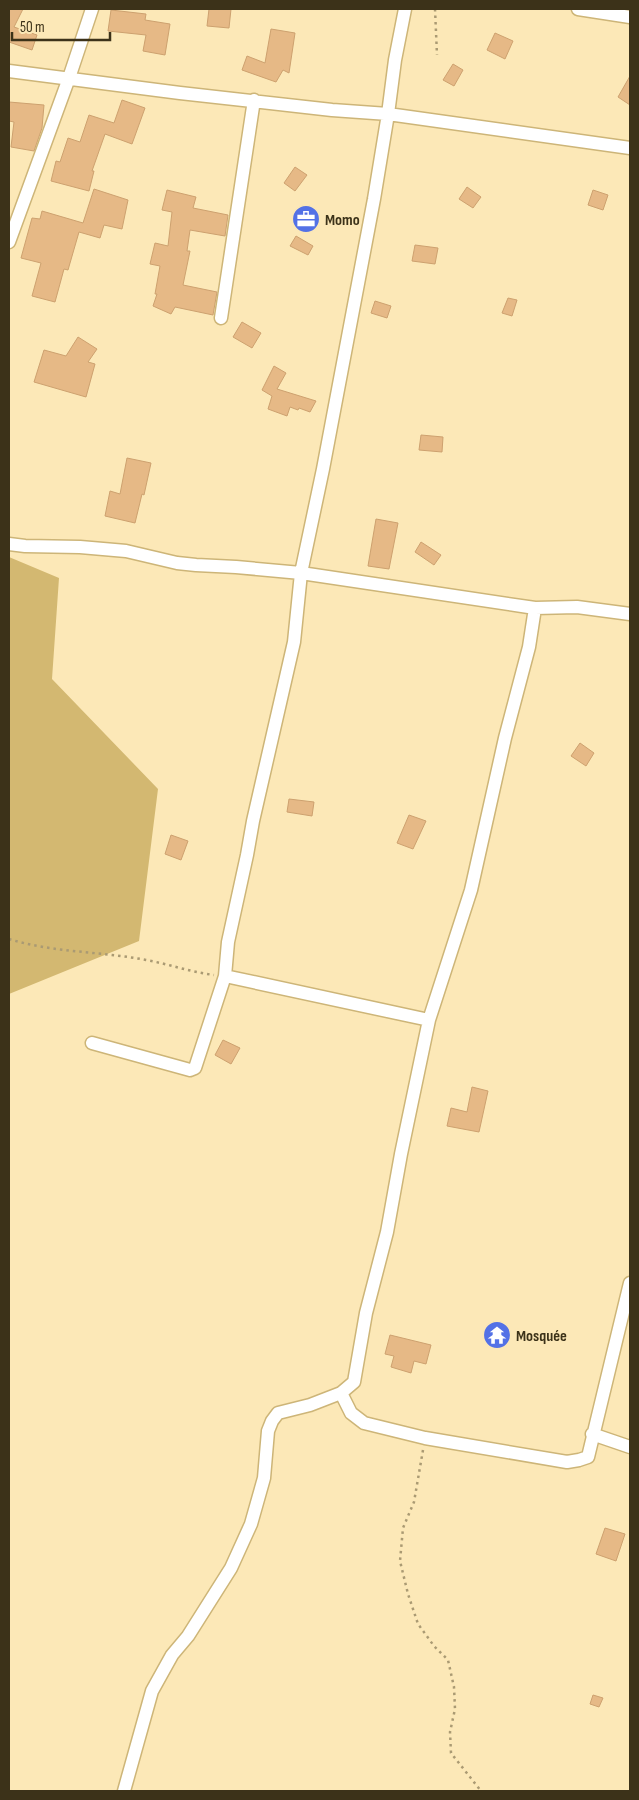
<svg xmlns="http://www.w3.org/2000/svg" width="639" height="1800" font-family="'Sofia Sans Condensed',sans-serif">
	<style>
		.green { fill: #d3b871 }
		.building { fill: #e6b986; stroke: #cda16f }
		.lines { fill: none; stroke-linecap: round; stroke-linejoin: round }
		.street-casing { stroke: #cdb578; stroke-width: 15 }
		.path { stroke: #aa9a73; stroke-width: 2.5; stroke-dasharray: 2.5 4; stroke-linecap: butt }
		.street { stroke: #fff; stroke-width: 12 }
		.labels { text-anchor: middle; stroke-width: 4.5; stroke-linejoin: round; paint-order: stroke }
		.poi-label { font-size: 16px; font-weight: bold; fill: #3c3219; stroke: #fce8b7; text-anchor: start }
	</style>
	<rect width="100%" height="100%" fill="#fce8b7"/>
	<!-- green -->
	<path class="green" d="M9,557L59,578L52,679L158,789L139,941L9,994Z"/>
	<!-- building -->
	<path class="building" d="M9,9H23L14,27L37,35L32,50L9,42Z
		M209,9H231L229,28L207,26Z
		M111,10L146,14L145,20L170,24L165,55L143,51L146,35L108,31Z
		M271,29L295,33L289,73L283,70L276,82L242,70L247,56L265,63Z
		M495,33L513,41L505,59L487,50Z
		M453,64L463,70L454,86L443,80Z
		M630,76V105L618,97Z
		M122,100L145,108L132,144L105,134L92,171H94L89,191L51,181L56,161L60,162L68,138L80,142L89,115L114,123Z
		M9,102L44,105L42,128L34,151L11,147L14,122L9,121Z
		M295,167L307,175L295,191L284,183Z
		M467,187L481,197L473,208L459,199Z
		M94,189L128,200L122,229L104,225L100,238L79,232L68,270L64,269L55,302L32,296L41,263L21,258L32,218L40,219L42,211L83,223Z
		M167,190L196,197L193,208L228,215L225,236L190,230L187,251H190L183,285L217,292L213,315L175,307L171,314L153,306L157,294H155L160,266L150,264L155,243L168,246L172,212L162,210Z
		M593,190L608,195L603,210L588,205Z
		M296,236L313,246L308,255L290,246Z
		M415,245L438,248L435,264L412,261Z
		M508,298L517,300L512,316L502,313Z
		M375,301L391,306L387,318L371,313Z
		M242,322L261,333L252,348L233,337Z
		M78,337L97,349L88,362L95,364L86,397L34,382L44,350L66,356Z
		M274,366L286,373L277,389L316,401L310,412L299,408L298,410L290,407L287,416L268,409L272,396L262,390Z
		M421,435L443,437L442,452L419,450Z
		M127,458L151,463L144,495L142,494L135,523L105,516L110,491L120,494Z
		M376,519L398,523L389,569L368,566Z
		M421,542L441,555L434,565L415,552Z
		M580,743L594,753L586,766L571,756Z
		M289,799L314,802L312,816L287,812Z
		M409,815L426,821L413,849L397,843Z
		M171,835L188,841L181,860L165,854Z
		M223,1040L240,1048L231,1064L215,1055Z
		M472,1087L488,1091L479,1132L447,1126L451,1108L467,1112Z
		M390,1335L431,1345L426,1364L414,1361L411,1373L391,1367L394,1356L385,1354Z
		M605,1528L625,1534L616,1561L596,1554Z
		M593,1695L603,1698L599,1707L590,1704Z"/>
	<g class="lines">
		<!-- street casing -->
		<g class="street-casing">
			<path id="street" d="M578,9L630,17
				M9,71L180,93L332,110L388,114L630,148
				M9,242L69,78L92,9
				M221,318L254,100
				M9,544L25,546L80,547L126,551L177,563L196,565L236,567L301,573L535,608L577,607L630,614
				M225,976L429,1020
				M92,1043L190,1070L195,1068L225,976L228,942L247,855L253,821L294,642L301,573L323,469L374,199L388,114L395,60L405,9
				M341,1393L351,1413L364,1423L425,1438L567,1462L579,1460L588,1457L630,1283
				M592,1434L630,1447
				M124,1791L152,1691L172,1655L188,1636L231,1568L251,1524L264,1478L268,1431L272,1421L278,1413L310,1405L341,1393L354,1382L366,1313L387,1232L401,1154L429,1020L471,890L505,738L529,647L535,608"/>
		</g>
		<!-- path -->
		<path class="path" d="M435,9L437,55
			M9,939C54,953 100,951 146,960C169,964 190,972 214,975
			M423,1450L414,1502L403,1528L400,1561L408,1594L418,1624L434,1646L448,1660L454,1687L455,1709L450,1732L451,1753L481,1791"/>
		<!-- street -->
		<use href="#street" class="street"/>
	</g>
	<!-- icons -->
	<defs>
		<g id="office-disc" transform="scale(1.4375)"><circle r="9.5" fill="#5371e6" stroke="#fce8b7"/><path d="M-6-3h4V-5.5h4V-3h4V5H-6ZM-1-4.5V-3h2v-1.5ZM-6 0V1H6V0Z" fill="#fff"/></g>
		<g id="temple-disc" transform="scale(1.4375)"><circle r="9.5" fill="#5371e6" stroke="#fce8b7"/><path d="M0-6L5-2H3V0L6.5 2.5H4V6H1.5V3h-3V6H-4V2.5H-6.5L-3 0V-2H-5Z" fill="#fff"/></g>
	</defs>
	<g fill-rule="evenodd">
		<use href="#office-disc" x="306" y="219"/>
		<use href="#temple-disc" x="497" y="1335"/>
	</g>
	<g class="labels">
		<!-- poi labels -->
		<g class="poi-label">
			<text x="325" y="225">Momo</text>
			<text x="516" y="1341">Mosquée</text>
		</g>
	</g>
	<!-- border -->
	<rect width="639" height="1800" fill="none" stroke="#3c3219" stroke-width="20"/>
	<!-- scale -->
	<path d="M12 32v8h98v-8" fill="none" stroke="#3c3219" stroke-width="2.5"/>
	<text x="20" y="32" font-size="15" fill="#3c3219" stroke="#fce8b7" stroke-width="4" paint-order="stroke">50 m</text>
</svg>
